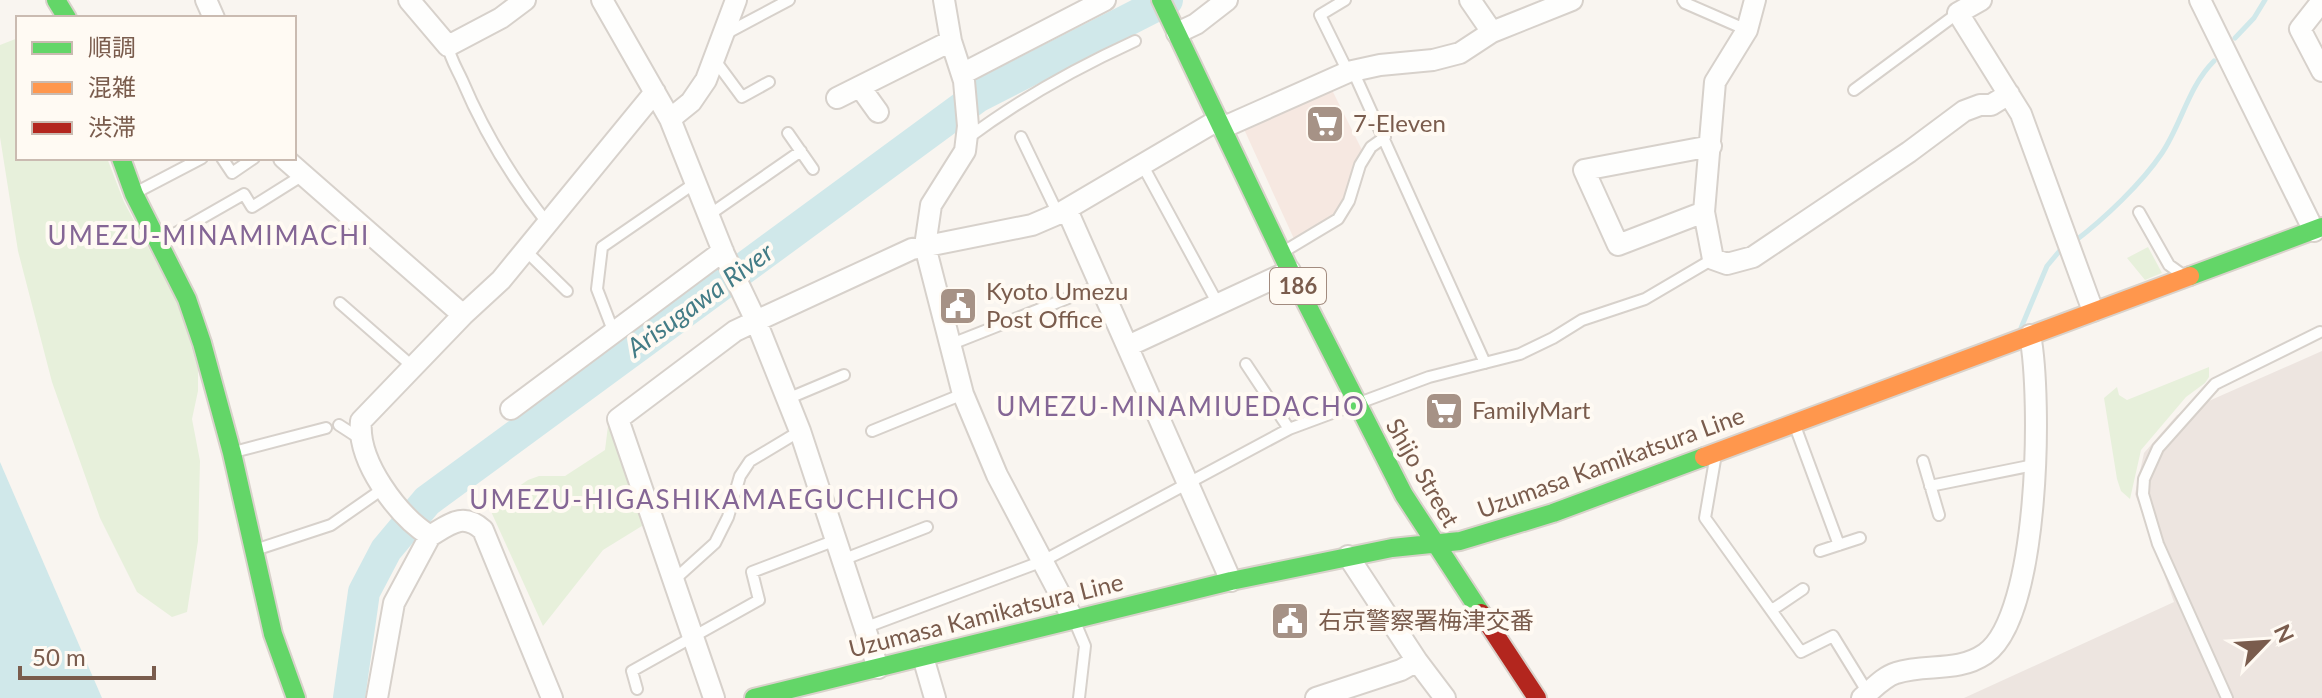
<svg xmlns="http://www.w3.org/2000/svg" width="2322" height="698" font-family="Lato,'Noto Sans JP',sans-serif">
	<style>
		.commercial { fill: #f6e8e1 }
		.industrial { fill: #ede5e0 }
		.green { fill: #e7f0db }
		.water { fill: #d0e8ea }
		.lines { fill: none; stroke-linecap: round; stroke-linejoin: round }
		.stream { stroke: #d0e8ea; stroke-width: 5 }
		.river { stroke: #d0e8ea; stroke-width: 32 }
		.lane-casing { stroke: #d7d1cb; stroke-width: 14 }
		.street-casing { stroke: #d7d1cb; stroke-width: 24 }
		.fast-casing { stroke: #d9d2cb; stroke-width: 22 }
		.slow-casing { stroke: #d9d2cb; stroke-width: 22 }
		.jam-casing { stroke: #d9d2cb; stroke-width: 22 }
		.lane { stroke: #fefefd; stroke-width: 10 }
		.street { stroke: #fefefd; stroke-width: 20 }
		.fast { stroke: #63d668; stroke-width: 18 }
		.slow { stroke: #ff974d; stroke-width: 18 }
		.jam { stroke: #b3261e; stroke-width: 18 }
		.labels { text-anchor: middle; stroke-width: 8; stroke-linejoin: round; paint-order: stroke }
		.shield { fill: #fffaf3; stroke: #a28b7f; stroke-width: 2 }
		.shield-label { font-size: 22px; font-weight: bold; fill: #7a5c4d }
		.poi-label { font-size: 24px; fill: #7a5c4d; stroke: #fffaf3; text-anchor: start }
		.street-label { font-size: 24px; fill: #7a5c4d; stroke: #fffaf3 }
		.neighbourhood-label { font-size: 26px; letter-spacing: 2px; fill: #846695; stroke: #fffaf3 }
		.water-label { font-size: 26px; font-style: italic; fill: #437c86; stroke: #fffaf3 }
	</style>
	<rect width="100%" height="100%" fill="#f9f5f0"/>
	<!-- commercial -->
	<path class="commercial" d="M1330,86L1364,154L1352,168L1346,198L1331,220L1295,241L1243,127Z"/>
	<!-- industrial -->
	<path class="industrial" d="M2322,351V698H1964L2174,602L2135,494L2144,453L2177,415Z"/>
	<!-- green -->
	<path class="green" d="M18,38V158H107L124,202L180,307L198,370V391L192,419L200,461L198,541L187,612L172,617L137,592L100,518L52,382L18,251L0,137V45Z
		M2148,247L2162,273L2145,280L2127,258Z
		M2209,367V377L2205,383L2186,397L2141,450L2130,499L2121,491L2117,479L2104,398L2117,387L2119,395L2127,400Z
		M609,418L650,521L603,550L543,626L489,507L528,480L539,476H565L605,450Z"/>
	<!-- water -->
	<path class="water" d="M0,462L102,698H0Z"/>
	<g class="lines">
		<!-- stream -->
		<path class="stream" d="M2235,38L2254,18L2265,0
			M2075,241C2104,219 2142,183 2162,153C2182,123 2188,87 2214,61
			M2021,328L2047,266L2062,248"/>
		<!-- river -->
		<path class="river" d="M349,698L364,592L386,550L427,501L977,97L1167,0"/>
		<!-- lane casing -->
		<g class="lane-casing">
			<path id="lane" d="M1345,0L1320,15L1348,72
				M1683,0L1685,3L1747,30
				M727,33L789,0
				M448,46C450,58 457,69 462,80C484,132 513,180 548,224
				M714,59L742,97L769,82
				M1353,71L1485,363
				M1854,90L1958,13
				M788,133L813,169
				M1021,137L1058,214
				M968,138C1020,99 1076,68 1135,41
				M222,158L232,173L254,158
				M1143,166L1218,304
				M135,193L202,158
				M2139,212L2169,265L2183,275
				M709,215L801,151
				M160,242L244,194L252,207L303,175
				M525,250L567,291
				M1283,252L1338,219L1349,201L1360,165L1371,147L1385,137
				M340,303L412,366
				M614,333L597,289L602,247L695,183
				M949,345L1101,285
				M1246,364L1289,429
				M787,399L844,375
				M339,425L359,438
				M1795,426L1839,545
				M872,431L963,394
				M234,452L326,428
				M1716,454L1705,518L1801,652L1833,636L1868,693
				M1923,461L1939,515
				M1930,486L2034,465
				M255,550L331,525L384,488
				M1820,551L1860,538
				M842,560L927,527
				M674,580L715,543L728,517L740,476L750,461L800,431
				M1772,610L1803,589
				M1075,622L1085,646L1079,698
				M864,628L1043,561L1289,429L1429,377L1520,354L1553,338L1582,320L1645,299L1713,259
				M637,689L632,671L759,600L752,572L836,540
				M2227,698L2158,544L2143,494L2144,479L2158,448L2215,384L2320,332"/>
		</g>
		<!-- street casing -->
		<g class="street-casing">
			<path id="street" d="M206,0L214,18
				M409,0L448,46L501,18L525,0
				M602,0L670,119L724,254L756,321L800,431L878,668
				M944,0L951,41L964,81L968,126L965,151L931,205L925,246L963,394L997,475L1073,619
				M1470,0L1492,32
				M1755,0L1747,30L1715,82L1704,212L1713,259L1727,264L1753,257L1909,152L1964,111L1980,105H1991L2009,94
				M1981,0L1958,13L2021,114L2093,311
				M2200,0L2314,231
				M2322,1L2300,29L2322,71
				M1177,33L1196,24L1227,0
				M962,74L1105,0
				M860,87L878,112
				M837,98L951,41
				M670,119L691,102L706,80L736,0
				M1222,128L1348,72L1380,65L1433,60L1460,53L1492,32L1572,0
				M284,158L463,315L501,280L655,92
				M1067,210L1231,581
				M1704,212L1618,245L1584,170L1711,146
				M463,315L361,421C357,461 397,515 430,536C450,524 463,512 483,530L552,698
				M1128,346L1290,271
				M511,409L723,251
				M1348,556L1417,661
				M923,657L935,698
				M377,698L394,603L430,536
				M714,698L618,419L735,331L756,321L912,249L1032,225L1060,213L1218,120
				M1316,698L1401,670L1417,661L1445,698
				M1862,698C1873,689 1883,677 1896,673C1926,663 1957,673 1985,654C2040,616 2042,397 2030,335"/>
		</g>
		<!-- fast casing -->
		<g class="fast-casing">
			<path id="fast" d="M56,0L67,18
				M1161,0L1290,271L1404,495L1481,613
				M121,158L134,194L187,299L202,343L232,453L273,634L296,698
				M2190,276L2322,227
				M754,698L1231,581L1392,548L1460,541L1553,513L1704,457"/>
		</g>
		<!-- slow casing -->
		<g class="slow-casing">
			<path id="slow" d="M1704,457L2190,276"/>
		</g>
		<!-- jam casing -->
		<g class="jam-casing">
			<path id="jam" d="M1481,613L1537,698"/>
		</g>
		<!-- lane -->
		<use href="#lane" class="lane"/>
		<!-- street -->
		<use href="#street" class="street"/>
		<!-- fast -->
		<use href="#fast" class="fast"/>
		<!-- slow -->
		<use href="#slow" class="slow"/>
		<!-- jam -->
		<use href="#jam" class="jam"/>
	</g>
	<!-- icons -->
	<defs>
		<g id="supermarket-square" transform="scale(2)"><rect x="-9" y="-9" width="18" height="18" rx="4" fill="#a69286" stroke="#fffaf3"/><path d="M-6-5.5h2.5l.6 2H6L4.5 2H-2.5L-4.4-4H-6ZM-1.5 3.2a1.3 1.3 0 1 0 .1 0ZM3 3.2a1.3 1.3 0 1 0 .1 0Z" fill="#fff"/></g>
		<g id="civic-square" transform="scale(2)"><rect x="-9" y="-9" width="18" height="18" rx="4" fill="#a69286" stroke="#fffaf3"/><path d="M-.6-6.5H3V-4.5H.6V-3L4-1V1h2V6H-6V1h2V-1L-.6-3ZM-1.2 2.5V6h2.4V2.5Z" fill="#fff"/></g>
	</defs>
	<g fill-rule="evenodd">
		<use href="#supermarket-square" x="1325" y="124"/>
		<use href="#civic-square" x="958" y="306"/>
		<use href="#supermarket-square" x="1444" y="411"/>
		<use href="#civic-square" x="1290" y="621"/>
	</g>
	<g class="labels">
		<!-- shield labels -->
		<rect class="shield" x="1270" y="268" width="56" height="36" rx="6"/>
		<g class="shield-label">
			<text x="1298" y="294">186</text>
		</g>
		<!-- poi labels -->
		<g class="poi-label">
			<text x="1353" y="132">7-Eleven</text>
			<text x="986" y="300">Kyoto Umezu<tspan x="986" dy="28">Post Office</tspan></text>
			<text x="1472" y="419">FamilyMart</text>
			<text x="1318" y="629">右京警察署梅津交番</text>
		</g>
		<!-- street labels -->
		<g class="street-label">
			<text transform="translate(1611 463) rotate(-20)" y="8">Uzumasa Kamikatsura Line</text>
			<text transform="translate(1422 473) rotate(60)" y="8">Shijo Street</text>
			<text transform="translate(986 616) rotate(-14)" y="8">Uzumasa Kamikatsura Line</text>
		</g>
		<!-- neighbourhood labels -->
		<g class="neighbourhood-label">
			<text x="209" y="245">UMEZU-MINAMIMACHI</text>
			<text x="1181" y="416">UMEZU-MINAMIUEDACHO</text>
			<text x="715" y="509">UMEZU-HIGASHIKAMAEGUCHICHO</text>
		</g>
		<!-- water labels -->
		<g class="water-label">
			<text transform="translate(700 300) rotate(-36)" y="9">Arisugawa River</text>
		</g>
	</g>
	<!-- legend -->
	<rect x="16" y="16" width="280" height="144" fill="#fffaf3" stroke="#cabbb1" stroke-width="2"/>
	<rect x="32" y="42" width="40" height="12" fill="#63d668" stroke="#cabbb1" stroke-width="2"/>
	<text x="88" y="56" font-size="24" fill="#7a5c4d">順調</text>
	<rect x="32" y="82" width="40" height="12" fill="#ff974d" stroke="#cabbb1" stroke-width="2"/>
	<text x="88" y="96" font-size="24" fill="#7a5c4d">混雑</text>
	<rect x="32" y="122" width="40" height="12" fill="#b3261e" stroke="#cabbb1" stroke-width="2"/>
	<text x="88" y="136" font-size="24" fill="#7a5c4d">渋滞</text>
	<!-- north arrow -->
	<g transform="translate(2266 642) rotate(65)" stroke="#fffaf3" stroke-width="6" paint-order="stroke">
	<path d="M0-6L14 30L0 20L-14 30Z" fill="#7a5c4d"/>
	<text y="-12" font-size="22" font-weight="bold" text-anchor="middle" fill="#7a5c4d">N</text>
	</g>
	<!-- scale -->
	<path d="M20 666v12h134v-12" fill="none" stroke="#7a5c4d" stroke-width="4"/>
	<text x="32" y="666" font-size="24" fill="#7a5c4d" stroke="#fffaf3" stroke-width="6" paint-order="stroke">50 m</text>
</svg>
